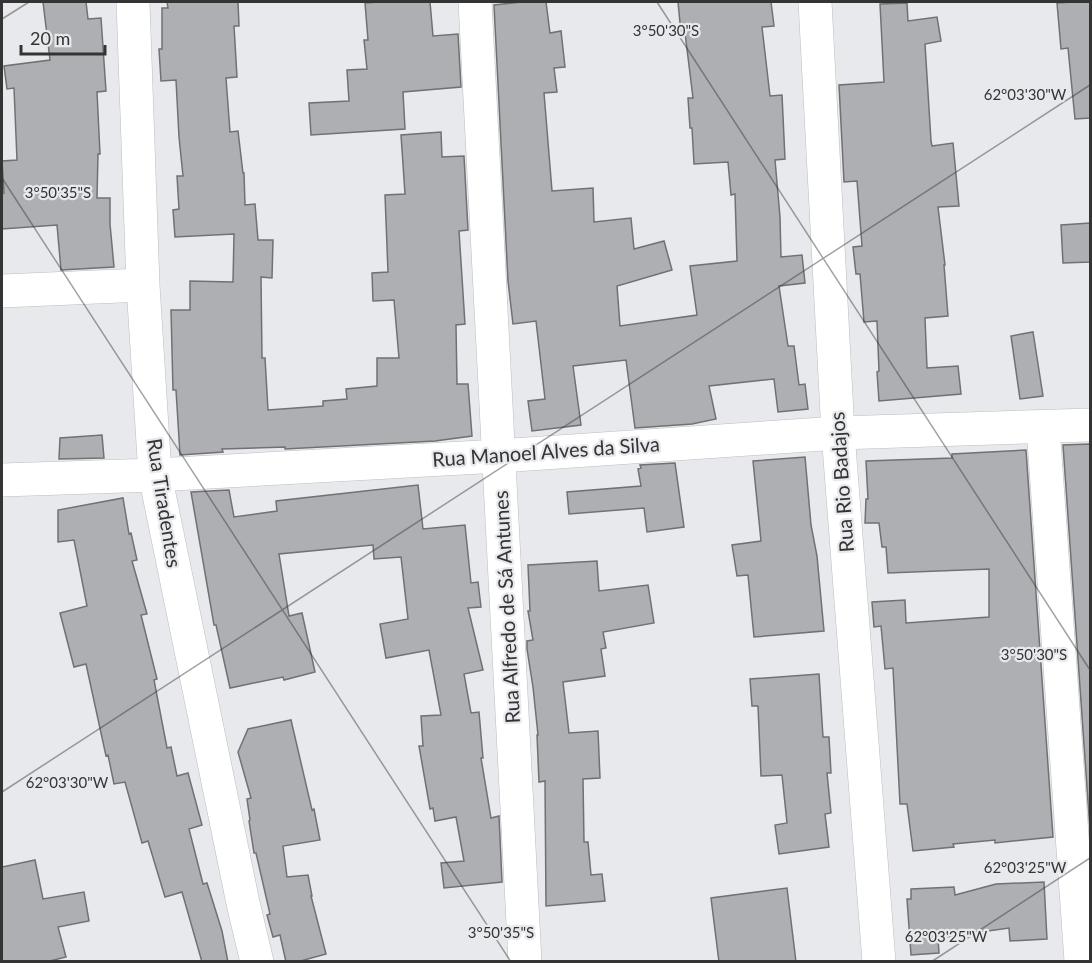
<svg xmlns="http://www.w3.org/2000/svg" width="1092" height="963" font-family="Lato,sans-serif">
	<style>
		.building { fill: #aeafb2; stroke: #6f7173; stroke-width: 1.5 }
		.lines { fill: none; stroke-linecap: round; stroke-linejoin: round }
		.minor-casing { stroke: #bbbdbf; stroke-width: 34 }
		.minor { stroke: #fff; stroke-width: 33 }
		.ticks { fill: none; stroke: #343435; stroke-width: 1.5; stroke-opacity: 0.45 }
		.labels { text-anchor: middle; stroke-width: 4.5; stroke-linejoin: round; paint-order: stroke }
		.street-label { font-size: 20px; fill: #343435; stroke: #e8e9ec }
		.ticks-label { font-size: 15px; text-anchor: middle; fill: #343435; stroke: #e8e9ec; stroke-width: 4.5; stroke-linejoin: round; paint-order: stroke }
	</style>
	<rect width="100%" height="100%" fill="#e8e9ec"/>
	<!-- building -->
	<path class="building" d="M43,2H86L88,19L101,18L106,91L97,92L100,154H98L97,198H110V224L114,267L61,270L57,225L2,229V194L4,193L2,161L17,160L14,88L7,89L4,66L50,60Z
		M167,2H238L239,26H234L237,77L226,78L230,132L238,131L243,173H244L245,205L255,204L258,240H273L272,278L261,277L262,358H265L268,410L323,406V401L347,399L346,389L377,386V358H399L394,300L373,301L372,273L388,272L385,195L405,194L401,135L441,132L442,157L464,156L468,230L459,231L465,324L456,325L457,384H468L472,436L435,441L285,449V447L222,449L223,452L180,455L176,390H173L171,310H190V281L233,282L234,234L175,237L173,210L179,209L177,176H183L179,137L176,80L161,81L159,49H162V8H168Z
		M380,2H430L433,36L458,34L461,87L403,92L405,129L311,135L309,103L349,101L347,70L367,69L364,40H368L365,3Z
		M521,2H546L550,33L561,31L565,67L554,68L557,92L544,93L552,191L593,188L594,222L631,218L634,249L664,241L672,270L617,286L620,326L697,315L690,266L737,261L735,194L731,195L728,162L694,164L692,128H690L688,98H693L685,33H681L678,2H771L774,26L762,27L770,96L782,95L785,159L775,160L780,217L781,257L802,255L805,283L779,286L788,346H794L799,385L805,384L808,409L778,412L774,379L709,386L716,419L692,424L635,428L626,360L573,366L581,425L532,431L528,401L545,399L536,321L513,324L508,281L494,5Z
		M1072,2H1090V118L1075,119L1068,48L1061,49L1057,3Z
		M907,3L908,21L937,17L941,41L925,44L931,141L932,146L953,143L959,206L938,207L945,265H944L948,316L925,318L927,368L958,366L961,394L879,401L877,372L879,371L877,321L864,322L860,274H856L853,247L862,246L857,181L844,182L839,85L884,82L880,4Z
		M1090,223V262L1063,263L1061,225Z
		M1033,332L1043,396L1020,399L1011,336Z
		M102,435L104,458L59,459L60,438Z
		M1090,444V830L1063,445Z
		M1026,450L1053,837L995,843V840L953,844L954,847L913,851L907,804H900L893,668L885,669L881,626L874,627L872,602L905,600L906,623L989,617V569L888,573L886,547H882L879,523H865L866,499H868L866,461L952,458V454Z
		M805,457L811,525L817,556L824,631L754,637L748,575L737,576L732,545L761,541L753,461Z
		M675,463L684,527L647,532L644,508L569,514L567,492L641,486L638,469L641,468L640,465Z
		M418,485L423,529L465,525L471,583L478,582L481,607L468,608L483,670L464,674L471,713L479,712L483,758H481L491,818L499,816L502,882L444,888L441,863L464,861L456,817L435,821L433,808L430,809L419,746H423L421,716L441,715L429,650L386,658L380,624L408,619L401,557L374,559L373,545L279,554L289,616L302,613L315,672L284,680L283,677L230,688L216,625H214L191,492L229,490L234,517L277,511L276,501Z
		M123,498L129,534L131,533L137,560L132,561L147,614L141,615L157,679L154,680L167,748L171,747L177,776L188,773L202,825L189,829L203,884L207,883L222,931L228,962H202L182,892L165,897L148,841L142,843L125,782L114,784L108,755L106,756L86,664L74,667L60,613L87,606L74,540L58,542V510Z
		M597,561L599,591L648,585L654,623L603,632L606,648L601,649L605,676L563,682L569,733L598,731L600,778L583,779L584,842H588L591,875L602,874L605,901L546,906L545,781L539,782L537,735H538L533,687L527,649V641L533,640L528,611H530L528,565Z
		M819,674L823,737H829L831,773H827L831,813L825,814L829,847L779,854L775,825L787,823L782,775L761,776L758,706H752L750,679Z
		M291,720L312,810L314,809L320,840L283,846L287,877L308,875L312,896H311L326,954L297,962H286L280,935L273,937L267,915L270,914L256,853H254L249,821L250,820L247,799L251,798L238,752L248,729Z
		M35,860L43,899L84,892L89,921L58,927L66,957L46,962H2V867Z
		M1044,882L1047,939L1010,941L1009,928L938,938L939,953L911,955L907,899H911V889L954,887L955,895L996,884Z
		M787,888L796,962H719L711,898Z"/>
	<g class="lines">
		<!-- minor casing -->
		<g class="minor-casing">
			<path id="minor" d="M133,2L143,285L155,475L243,903L257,962
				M475,2L525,962
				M815,2L838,433L879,962
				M2,291L143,285
				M1043,427L1081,961
				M2,480L155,475L499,456L838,433L1090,425"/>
		</g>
		<!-- minor -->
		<use href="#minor" class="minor"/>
	</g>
	<!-- ticks -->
	<path class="ticks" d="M657,2L1090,670M2,19L29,2M2,178L511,962M2,792L1090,85M931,962L1090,858"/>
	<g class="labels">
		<!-- street labels -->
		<g class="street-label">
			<text transform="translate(546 452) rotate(-4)" y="7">Rua Manoel Alves da Silva</text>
			<text transform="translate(842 482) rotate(-94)" y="7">Rua Rio Badajos</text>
			<text transform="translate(164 503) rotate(81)" y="7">Rua Tiradentes</text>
			<text transform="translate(507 607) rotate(-93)" y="7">Rua Alfredo de Sá Antunes</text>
		</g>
	</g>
	<g class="ticks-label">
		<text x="666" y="36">3°50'30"S</text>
		<text x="1025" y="100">62°03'30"W</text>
		<text x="58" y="198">3°50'35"S</text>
		<text x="1034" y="660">3°50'30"S</text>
		<text x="67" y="788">62°03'30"W</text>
		<text x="1025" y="873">62°03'25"W</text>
		<text x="501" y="938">3°50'35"S</text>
		<text x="946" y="942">62°03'25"W</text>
	</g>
	<!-- border -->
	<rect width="1092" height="963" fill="none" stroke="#343435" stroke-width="6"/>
	<!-- scale -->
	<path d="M21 45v9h84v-9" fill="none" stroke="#343435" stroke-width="3"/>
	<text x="30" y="45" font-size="18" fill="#343435" stroke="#e8e9ec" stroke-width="4.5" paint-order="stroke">20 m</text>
</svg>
